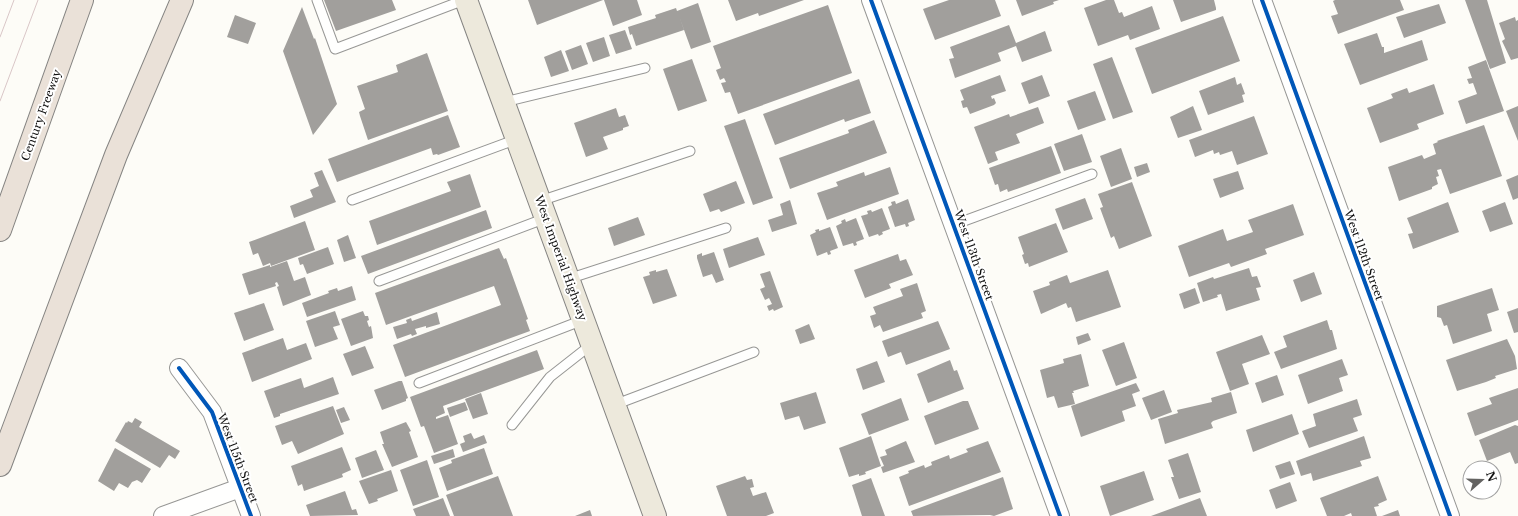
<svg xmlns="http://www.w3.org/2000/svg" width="1518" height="516" font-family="'Libre Baskerville',serif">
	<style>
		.building { fill: #a19f9c }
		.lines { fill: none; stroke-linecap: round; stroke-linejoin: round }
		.service-casing { stroke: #979795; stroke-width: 11 }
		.minor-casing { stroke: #979795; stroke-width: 20 }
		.primary-casing { stroke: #858482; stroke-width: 24 }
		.motorway-casing { stroke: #858482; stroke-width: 24 }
		.service { stroke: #fffffe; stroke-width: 9 }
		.minor { stroke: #fffffe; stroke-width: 18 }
		.primary { stroke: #ede9dc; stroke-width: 22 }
		.motorway { stroke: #eae1d8; stroke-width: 22 }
		.tram { stroke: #d9c6c7; stroke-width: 1 }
		.cycleway-casing { stroke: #fff; stroke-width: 6 }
		.cycleway { stroke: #0057b8; stroke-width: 4 }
		.labels { text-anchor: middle; stroke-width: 4; stroke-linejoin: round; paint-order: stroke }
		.street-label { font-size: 11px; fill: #111; stroke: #fff }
	</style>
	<rect width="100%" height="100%" fill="#fdfcf7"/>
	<!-- building -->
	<path class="building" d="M324,0H392L396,10L336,31Z
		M528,0H603L537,25Z
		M604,0H637L642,15L613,26Z
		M728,0H804L759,16L758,13L736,21Z
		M949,0H995L1001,16L935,40L923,9Z
		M1016,0H1059L1053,2L1054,4L1022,16Z
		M1106,0H1114L1119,13L1122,12L1124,17L1152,6L1160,29L1130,40L1128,35L1098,46L1084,8Z
		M1173,0H1214L1216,8V10L1181,22Z
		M1335,0H1400L1404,10L1338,34L1331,16L1338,14L1333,1Z
		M1465,0H1487L1506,63L1490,69Z
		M698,3L711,42L691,49L679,16L684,30L636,46L632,34L630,35L628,27L656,18L655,15L676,8L677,11Z
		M1439,4L1446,23L1404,38L1396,17Z
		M828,5L852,73L738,114L730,92L725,93L721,83L726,82L724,78L720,80L716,70L721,68L713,46Z
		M302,7L314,39L315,38L337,104L313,135L283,51Z
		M235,15L256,23L248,44L227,37Z
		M1223,16L1240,61L1152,94L1135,48Z
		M1515,17L1516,21L1518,20V58L1511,60L1502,41L1505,39L1499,23Z
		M1009,25L1016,43L1045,31L1052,51L1022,62L1016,46L998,53L1001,61L955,78L949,59L954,58L950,47Z
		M625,30L632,49L616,54L609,35Z
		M1377,33L1382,47H1384V53L1422,40L1428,60L1360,85L1344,44Z
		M604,37L610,56L593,62L586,43Z
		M581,45L588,64L572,70L565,51Z
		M561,50L569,71L551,77L544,57Z
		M427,53L448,111L368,140L360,116L359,112L365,109L357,86L398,72L396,65Z
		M1112,57L1133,112L1113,119L1093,64Z
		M692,59L707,101L678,111L663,69Z
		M1486,60L1504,111L1466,124L1458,101L1477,94L1473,83L1469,84L1467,79L1472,78L1468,67Z
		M1000,75L1006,91L991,96L992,99L994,98L996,103L994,105L970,114L967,107L963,108L961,101L964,100L960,90Z
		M1042,75L1050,96L1029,104L1021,83Z
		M1235,77L1237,85L1241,83L1245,94L1242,95L1244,102L1208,115L1199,91Z
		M859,79L871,113L845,122L844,119L775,145L763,114Z
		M1434,84L1444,114L1417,124L1419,129L1380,143L1367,108L1393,98L1391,94L1407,88L1409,93Z
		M1095,91L1106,120L1078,130L1067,101Z
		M1193,106L1202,130L1178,138L1170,117Z
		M1518,106V141L1506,111Z
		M1038,107L1044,123L1016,134L1020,143L995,152L998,160L988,164L974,127L1009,114L1010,117Z
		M616,108L619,117L625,115L629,126L623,128V130L603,137L608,149L586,157L574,123Z
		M448,115L460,147L438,155L437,154L433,155L431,148L337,182L328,159Z
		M1254,116L1268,154L1237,165L1232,151L1220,155L1219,152L1214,154L1213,150L1195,157L1189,140Z
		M745,119L773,198L753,205L724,126Z
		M874,120L887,153L790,189L779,158L849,133L848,130Z
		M1484,125L1502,176L1450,194L1441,169L1437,170L1439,176L1436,177L1438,184L1432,187V189L1399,201L1388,167L1422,155L1424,159L1436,154L1433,144L1438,142L1437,141Z
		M1082,134L1092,162L1064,171L1054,144Z
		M1051,146L1061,173L1008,192L1007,189L1000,192L998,184L995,185L989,168Z
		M1121,148L1132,179L1111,187L1100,156Z
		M1147,163L1150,172L1137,177L1134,167Z
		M890,167L899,194L827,220L817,193L838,186L836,182L864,172L865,176Z
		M322,170L336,202L294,218L290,206L313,197L310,190L319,186L314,173Z
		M1238,171L1244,189L1220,198L1213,179Z
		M470,174L481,207L377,245L369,221L451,191L447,182Z
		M1518,175V198L1513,200L1506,180Z
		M736,181L745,203L721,212L719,209L710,212L703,194Z
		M1132,182L1152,236L1119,249L1114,236L1111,238L1100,208L1103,207L1098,194Z
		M1085,198L1093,219L1063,230L1055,209Z
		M908,199L915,220L908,223L909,226L906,227L905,224L895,227L888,207L892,205L891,202L895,201L896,204Z
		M790,200L797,224L772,232L768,220L783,215L780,204Z
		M1448,202L1459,232L1413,249L1408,234L1413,233L1407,218Z
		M1505,202L1513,224L1490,232L1482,211Z
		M1293,204L1304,235L1265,249L1267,254L1231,267L1229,263L1189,277L1178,246L1223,229L1227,241L1253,232L1248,220Z
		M882,208L890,229L882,232L883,234L879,236L878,234L869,237L861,216L868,214L867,211L871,210L872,212Z
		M486,210L492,228L368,274L361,256Z
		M638,217L645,235L614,246L608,228Z
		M856,218L864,239L856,242L857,245L854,246L853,243L843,246L836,226L842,223L841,221L845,219L846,222Z
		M305,221L315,250L271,266L270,263L263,266L258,253L253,255L249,242Z
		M1056,223L1068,252L1029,267L1028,263L1025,264L1022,255L1024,254L1018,237Z
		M830,227L838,248L830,251L831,254L828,255L827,252L817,256L810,235L816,232L815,230L819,229V231Z
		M348,235L356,258L344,262L337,240Z
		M758,237L765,255L729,268L723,249Z
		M328,247L334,264L307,274L303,264L300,265L298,258Z
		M499,248L504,259L506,258L528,319L526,320L530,331L405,377L393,345L501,305L494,286L386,325L375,293Z
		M714,252L724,280L716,283L712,274L703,277L697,258V255L702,253V256Z
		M898,254L900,261L906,259L913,275L889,284L891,288L865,298L854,270Z
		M287,261L294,281L305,277L311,295L283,306L277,287L279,286L277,282L275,283L276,286L249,295L242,274L270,265V267Z
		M1249,268L1252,277L1257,276L1261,287L1256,288L1260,300L1226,311L1221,294L1217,295L1218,297L1203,302L1197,283L1213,277L1214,279Z
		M667,269L677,296L653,304L643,277L650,275L649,272L656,270V272Z
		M1108,270L1121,307L1076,322L1071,307L1068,308L1066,303L1041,314L1033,291L1050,285L1049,282L1067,275L1070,283Z
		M770,271L783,307L774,311L773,309L769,311L767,306L772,304L769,298L765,300L760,289L765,287L760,274Z
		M1314,272L1322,294L1301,302L1293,280Z
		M917,283L926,311L921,313L923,318L883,332L880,325L874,328L870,316L876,314L873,307L903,296L900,289Z
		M352,286L356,300L307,317L302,303L329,293L328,291L337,288L338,291Z
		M1195,288L1200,303L1184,309L1179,294Z
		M1492,288L1499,310L1487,314L1492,331L1453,344L1447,325L1444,326L1441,318L1437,317V306Z
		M264,303L274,330L244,341L234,313Z
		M1518,308V332L1514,333L1507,312Z
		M335,311L340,325L333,327L338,339L315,347L306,321Z
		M363,311L365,316H368L369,320L367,321L369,327L371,326L373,338L351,346L341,319Z
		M437,312L440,324L426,328V326L415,329L417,334L412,336L411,334L397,339L393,327L407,323L406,320L411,318L412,321Z
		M1327,320L1330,330H1332L1337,349L1281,369L1274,352L1287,347L1283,336Z
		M938,321L950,349L906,365L901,352L888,357L882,341Z
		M809,324L815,339L800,344L795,330Z
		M1088,333L1091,340L1078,345L1076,337Z
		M1262,335L1270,354L1242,364L1249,384L1230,391L1216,352Z
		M283,338L287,350L306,343L312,359L252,382L242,353Z
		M1507,339L1515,356L1517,369L1495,376L1496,378L1486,382L1457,391L1446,360Z
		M1124,342L1137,378L1116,386L1102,350Z
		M365,346L374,368L352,376L343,354Z
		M537,350L544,369L443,406L445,413L436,417V419L448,415L458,444L434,453L424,426L421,427L410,397Z
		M1081,354L1089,386L1073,391L1074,393H1072L1075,404L1058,408L1054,396L1047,398L1040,370L1064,363L1063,359Z
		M1342,359L1348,375L1339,378L1343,391L1308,404L1298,375Z
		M950,360L954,371L957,370L964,389L928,403L917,374Z
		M877,361L885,382L863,390L856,369Z
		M1277,375L1284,395L1262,403L1255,383Z
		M333,377L339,394L280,414V416L274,418L264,391L301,378L304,388Z
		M399,381H402L408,398L406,399V401L382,410L374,390Z
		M1136,383L1140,391L1132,394L1136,406L1122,411L1125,421L1081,437L1071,406Z
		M1518,388V420L1475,436L1467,413L1492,404L1489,398Z
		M1164,390L1172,412L1151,420L1142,398Z
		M816,392L826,423L804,430L799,416L785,420L780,403Z
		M1231,392L1237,413L1213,421L1211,423L1213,428L1165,444L1158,419L1178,413L1177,410L1212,402L1211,398Z
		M481,393L488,414L473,419L465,399Z
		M901,398L909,420L869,435L861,414Z
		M1357,399L1362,415L1353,418L1358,431L1309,448L1302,431L1316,426L1313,414Z
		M963,401H968L979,429L935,445L924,416Z
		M465,402L468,410L450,417L447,408Z
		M333,406L344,434L298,454L292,441L282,445L275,426Z
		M344,407L350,420L341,423L336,410Z
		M1292,414L1299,434L1253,452L1246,430Z
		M135,418L142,422L139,427L180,451L175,459L169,455L160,468L115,441L126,422L127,423L128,421L132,423Z
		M406,422L411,431L409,432L418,457L392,467L382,444H384L380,432Z
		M1515,425L1518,426V463L1515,464L1510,452L1487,461L1479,440Z
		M471,433L474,439L484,435L487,443L463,452L460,444L465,442L463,436Z
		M871,436L881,466L865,472L866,474L859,476V474L849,477L839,448Z
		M1364,436L1371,458L1360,461L1362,466L1313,481L1311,473L1301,476L1296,461Z
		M906,441L915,462L883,473L881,467L884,466L880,457L887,455L885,450Z
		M988,441L1001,472L909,506L899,477L909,473L908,471L924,465L925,468L932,465L931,462L949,455L950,459L968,452L966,449Z
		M342,447L351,470L342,474L343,477L304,491L302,484L298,486L291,466Z
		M115,448L151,469L142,483L137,480L132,482L128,488L119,483L114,491L98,481Z
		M484,448L493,474L447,491L439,468L452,463L451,460Z
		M453,449L455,457L434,464L431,456Z
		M376,450L384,470L362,478L355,458Z
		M1188,453L1201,492L1179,499L1171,477H1174L1168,460Z
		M427,460L439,497L413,506L400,470Z
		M1290,461L1295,474L1280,479L1275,466Z
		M391,470L398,491L377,499L378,501L369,504L359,481Z
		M1144,471L1154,500L1110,516L1100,486Z
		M498,476L513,516H454L446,495Z
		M745,476L747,480L752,479L754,487L750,488L753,496L766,492L774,513L766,516H727L716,486Z
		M1378,476L1387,500L1378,504L1379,506L1374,507L1377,516H1352L1351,513L1344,516H1327L1320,498Z
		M1003,477L1013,509L994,516L990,515L913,516L911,511Z
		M871,478L885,516H862L852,485Z
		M1290,482L1297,501L1276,509L1269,490Z
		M345,491L352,510L356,509L358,515L310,516L306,505Z
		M443,498L450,516H416L413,509Z
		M1200,498L1207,516H1151Z
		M590,510L592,516H575Z
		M1398,510L1400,516H1382Z"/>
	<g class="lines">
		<!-- service casing -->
		<g class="service-casing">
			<path id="service" d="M317,0L335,49L464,0
				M504,102L645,68
				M352,200L517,139
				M540,201L690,151
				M953,225L1092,174
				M568,279L726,228
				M379,281L546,218
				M419,383L583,320
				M614,405L754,352
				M512,425L550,377L592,344"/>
		</g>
		<!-- minor casing -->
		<g class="minor-casing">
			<path id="minor" d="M871,0L1060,516
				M1262,0L1450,516
				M179,368L212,412L251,516
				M163,516L240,488"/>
		</g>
		<!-- primary casing -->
		<g class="primary-casing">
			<path id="primary" d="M466,0L655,516"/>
		</g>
		<!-- motorway casing -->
		<g class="motorway-casing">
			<path id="motorway" d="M0,230L82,0
				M0,465L116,155L182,0"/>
		</g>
		<!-- service -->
		<use href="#service" class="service"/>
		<!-- minor -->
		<use href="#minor" class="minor"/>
		<!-- primary -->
		<use href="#primary" class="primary"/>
		<!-- motorway -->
		<use href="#motorway" class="motorway"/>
		<!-- tram -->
		<path class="tram" d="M0,37L14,0
			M0,101L38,0"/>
		<!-- cycleway casing -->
		<g class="cycleway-casing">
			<path id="cycleway" d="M871,0L1060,516
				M1262,0L1450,516
				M179,368L212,412L251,516"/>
		</g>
		<!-- cycleway -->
		<use href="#cycleway" class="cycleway"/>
	</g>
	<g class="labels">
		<!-- street labels -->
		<g class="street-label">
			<text transform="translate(41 115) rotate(-70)" y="4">Century Freeway</text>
			<text transform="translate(974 255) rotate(70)" y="4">West 113th Street</text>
			<text transform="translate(1364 255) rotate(70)" y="4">West 112th Street</text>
			<text transform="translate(561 258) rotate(70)" y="4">West Imperial Highway</text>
			<text transform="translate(238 458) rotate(69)" y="4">West 115th Street</text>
		</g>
	</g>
	<!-- north arrow -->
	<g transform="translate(1482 480) rotate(70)"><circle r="19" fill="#ffffff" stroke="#a0a0a0"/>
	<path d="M0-3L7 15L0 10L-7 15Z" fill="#646362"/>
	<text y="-6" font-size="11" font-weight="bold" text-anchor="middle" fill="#111111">N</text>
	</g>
</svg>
